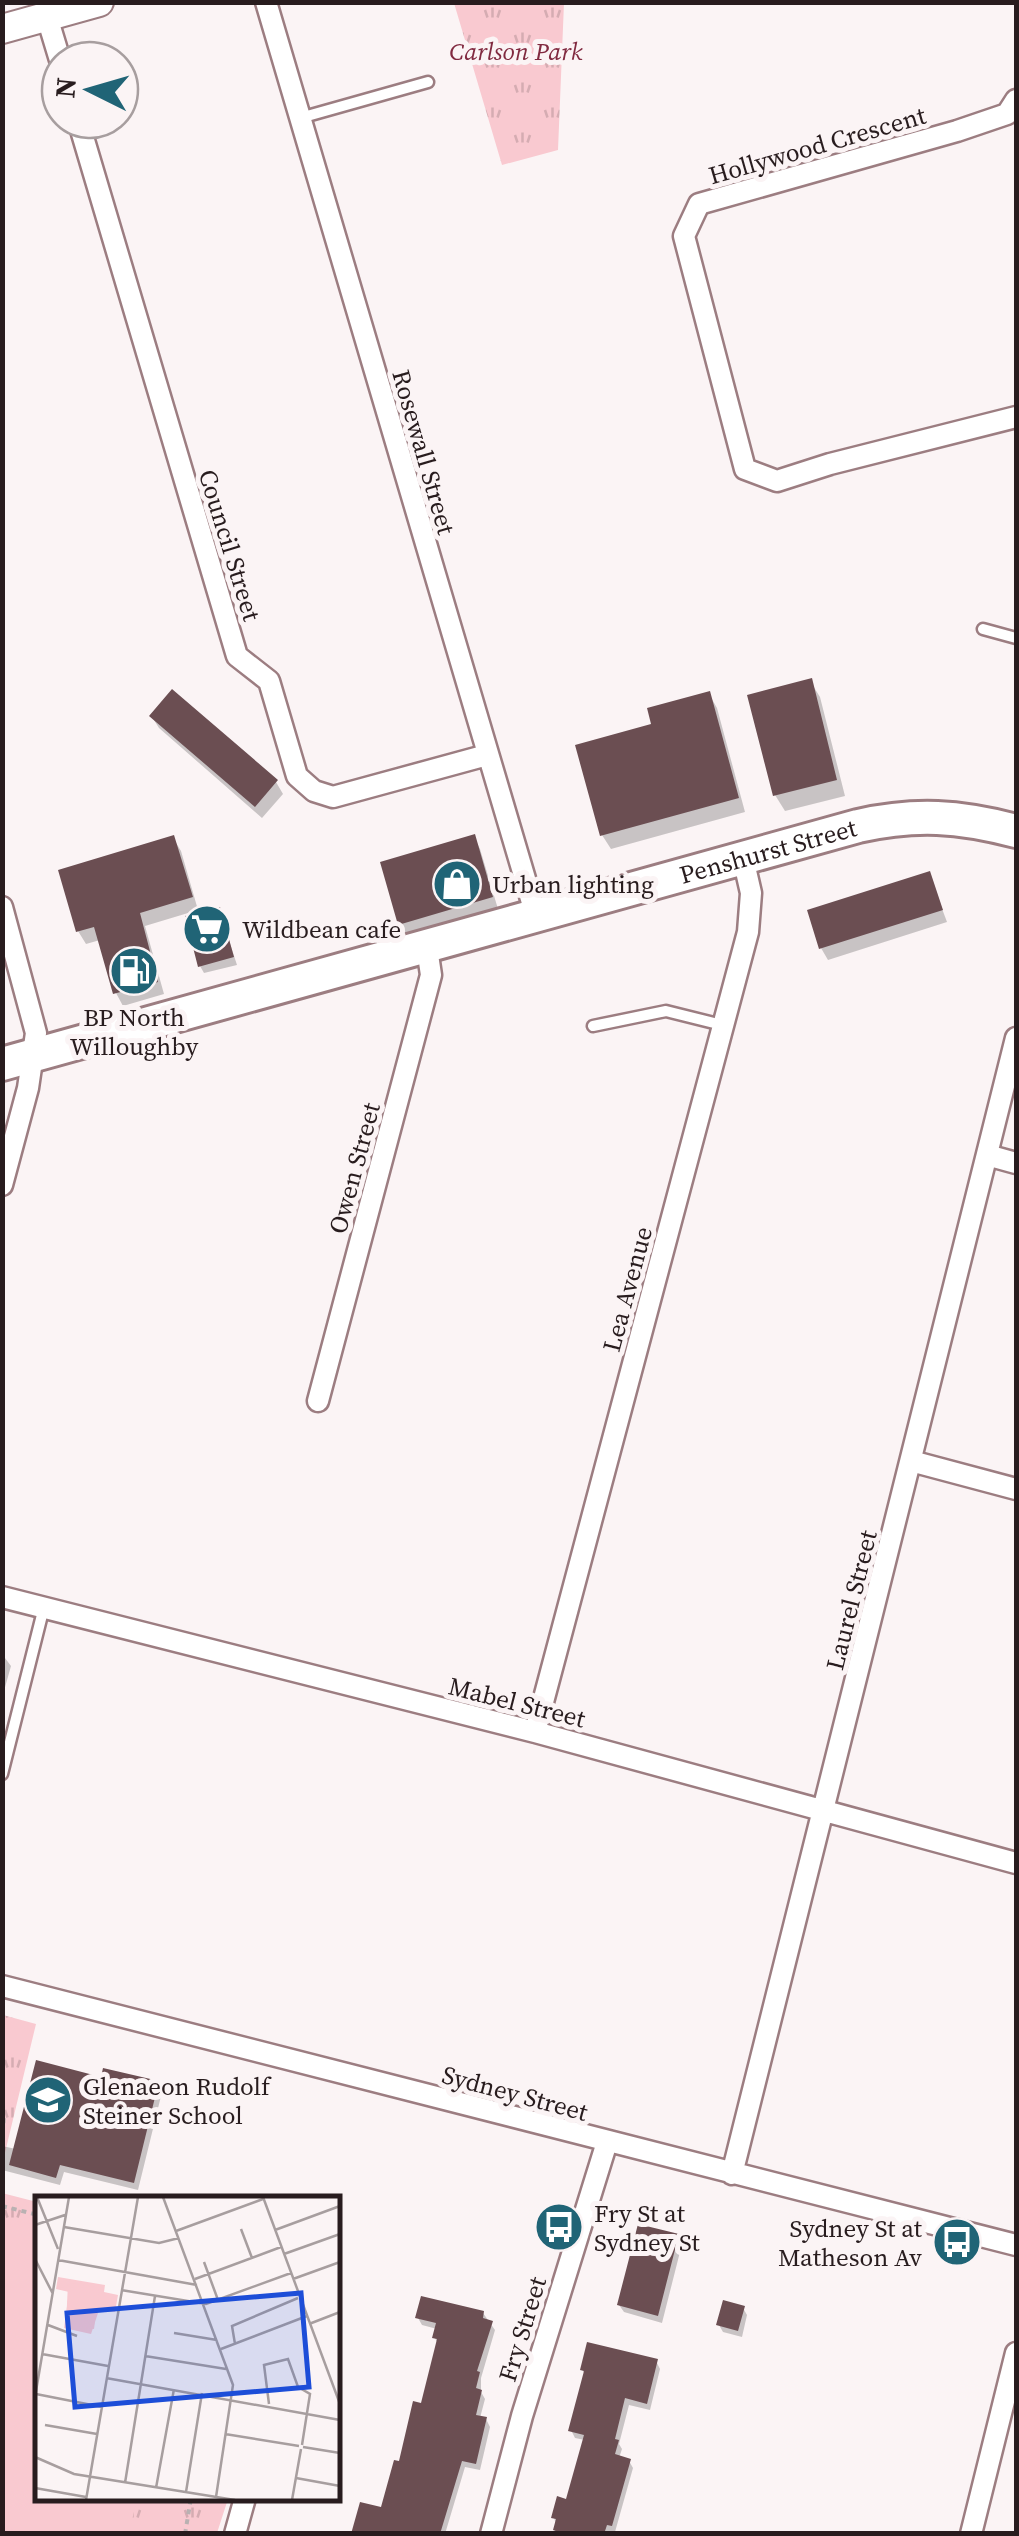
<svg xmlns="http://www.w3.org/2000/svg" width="1019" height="2536" font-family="'Source Serif 4',serif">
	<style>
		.park { fill: url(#park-tufts) }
		.pitch { fill: #f9c9d0 }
		.shadow { fill: #0003 }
		.building { fill: #6b4e52 }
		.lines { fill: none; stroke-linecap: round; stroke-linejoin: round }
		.lane-casing { stroke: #9c7d81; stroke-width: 15 }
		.street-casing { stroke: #9c7d81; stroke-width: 25 }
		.secondary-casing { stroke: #9c7d81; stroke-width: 32 }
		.primary-casing { stroke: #9c7d81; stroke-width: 38 }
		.path { stroke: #b9b1b2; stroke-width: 4; stroke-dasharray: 5 5; stroke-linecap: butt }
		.lane { stroke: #fff; stroke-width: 10 }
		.street { stroke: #fff; stroke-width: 20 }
		.secondary { stroke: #fff; stroke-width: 28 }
		.primary { stroke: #fff; stroke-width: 32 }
		.labels { text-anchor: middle; stroke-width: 10; stroke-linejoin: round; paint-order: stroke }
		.park-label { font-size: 25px; font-style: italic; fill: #812a40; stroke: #fbf4f5 }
		.street-label { font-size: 25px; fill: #281c1e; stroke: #fbf4f5 }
		.poi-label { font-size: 25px; fill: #281c1e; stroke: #fbf4f5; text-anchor: start }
		.inset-road { fill: none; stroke: #a79e9f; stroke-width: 2.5 }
		.view { fill: #1d4ed8; fill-opacity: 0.15; stroke: #1d4ed8; stroke-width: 5 }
		.inset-edge { fill: none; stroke: #281c1e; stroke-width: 5 }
	</style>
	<defs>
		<pattern id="park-tufts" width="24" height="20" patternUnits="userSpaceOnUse" patternTransform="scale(2.5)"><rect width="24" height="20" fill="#f9c9d0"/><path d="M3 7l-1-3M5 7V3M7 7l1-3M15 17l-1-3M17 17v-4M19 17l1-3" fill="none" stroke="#d5acb2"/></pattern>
	</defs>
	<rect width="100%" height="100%" fill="#fbf4f5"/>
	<!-- park -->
	<path class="park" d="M454,3H564L558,150L502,165Z
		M3,2015L36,2024L3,2161L2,2015Z
		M2,2193L37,2202L38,2498L228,2499L217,2533H3Z"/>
	<!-- pitch -->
	<path class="pitch" d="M3,2218L37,2225L38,2498L137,2499L129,2533L33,2534L3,2527Z"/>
	<!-- shadow -->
	<path class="shadow" d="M810,681L820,697L845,796L785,811L775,795L750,697Z
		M709,694L717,708L745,812L611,849L602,835L578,747L654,726Z
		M152,717L276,782L283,794L262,818L159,728Z
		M474,837L480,849L498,909L407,935L400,924Z
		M173,838L181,851L198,910L145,926L164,994L123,1006L116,993L100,940L86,944L78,931L61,872Z
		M929,874L947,922L828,960L821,948Z
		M219,910L237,965L204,973L200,966Z
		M2,1654L11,1666L2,1698Z
		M103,2080L157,2083L162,2092L138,2190L64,2172L60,2185L2,2170V2146L16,2149Z
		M678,2236L682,2244L662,2323L624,2312L619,2305Z
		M743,2308L747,2315L742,2337L723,2332L719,2325Z
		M483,2313L495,2330L481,2378V2392L485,2399L480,2418L486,2419L490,2427L480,2470L465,2467L445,2534H354L382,2510L423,2406L438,2344L435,2338L437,2329L422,2325L418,2318Z
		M656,2361L660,2369L650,2410L629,2405L619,2444L622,2449L619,2458L629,2461L633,2468L615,2532L558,2534L554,2517L567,2502L585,2440L575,2438L571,2430L585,2375L582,2369Z"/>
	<!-- building -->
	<path class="building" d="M812,678L837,780L773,796L747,695Z
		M172,689L278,780L255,807L149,716Z
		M710,691L739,798L600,836L575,745L651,724L647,708Z
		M475,834L493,897L398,925L380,862Z
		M174,835L193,897L140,913L158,982L113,994L94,927L76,932L58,870Z
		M930,871L943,910L819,949L807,910Z
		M220,907L234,957L198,967L185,916Z
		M36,2060L101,2077L103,2068L159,2081L134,2183L60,2165L56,2178L9,2165Z
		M638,2224L679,2234L658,2316L617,2305Z
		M421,2296L484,2311L483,2318L493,2321L477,2371L480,2372L476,2388L482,2390L476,2415L487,2417L476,2464L462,2461L440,2534H351L360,2502L381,2507L394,2460L399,2461L413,2401L421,2403L437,2339L432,2338L436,2323L415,2318Z
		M723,2300L745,2306L738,2331L716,2325Z
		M587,2342L658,2359L647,2404L625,2398L615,2439L619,2440L615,2454L631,2459L612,2526L607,2525L604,2534H564L553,2530L556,2519L551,2518L557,2496L566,2499L584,2435L568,2431L584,2371L580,2370Z"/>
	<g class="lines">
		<!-- lane casing -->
		<g class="lane-casing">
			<path id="lane" d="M300,118L428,82
				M983,629L1016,638
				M593,1026L666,1011L722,1025
				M2,1774L44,1607"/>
		</g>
		<!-- street casing -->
		<g class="street-casing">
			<path id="street" d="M266,2L536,916
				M47,17L60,60
				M1016,100L1007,114L957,131L699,204L684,236L745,469L777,481L830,464L1016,417
				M78,120L237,656L269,681L297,776L314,791L333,797L487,755
				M2,907L36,1033L28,1088L2,1185
				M987,1155L1016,1163
				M318,1401L431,975L427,948
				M911,1461L1016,1489
				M2,1597L535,1732L1016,1863
				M535,1732L748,932L751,893L743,858
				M2,1986L1016,2245
				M732,2174L1016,1038
				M235,2534L245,2498
				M491,2534L522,2416L607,2142
				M971,2534L1016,2353"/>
		</g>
		<!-- secondary casing -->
		<g class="secondary-casing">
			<path id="secondary" d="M2,29L99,2"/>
		</g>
		<!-- primary casing -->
		<g class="primary-casing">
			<g id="primary">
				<path id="s1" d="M2,1064L858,826C916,813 959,816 1016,831"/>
			</g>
		</g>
		<!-- path -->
		<path class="path" d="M2,2143L4,2115
			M2,2206L38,2215
			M185,2534L191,2498"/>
		<!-- lane -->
		<use href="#lane" class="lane"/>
		<!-- street -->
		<use href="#street" class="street"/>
		<!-- secondary -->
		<use href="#secondary" class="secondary"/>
		<!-- primary -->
		<use href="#primary" class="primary"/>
	</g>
	<!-- icons -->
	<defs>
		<g id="shop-disc" transform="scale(2.5)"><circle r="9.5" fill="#206476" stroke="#fbf4f5"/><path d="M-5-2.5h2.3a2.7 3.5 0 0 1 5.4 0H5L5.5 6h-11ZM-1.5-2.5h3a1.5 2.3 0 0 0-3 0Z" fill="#fff"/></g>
		<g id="supermarket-disc" transform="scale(2.5)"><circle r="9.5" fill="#206476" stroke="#fbf4f5"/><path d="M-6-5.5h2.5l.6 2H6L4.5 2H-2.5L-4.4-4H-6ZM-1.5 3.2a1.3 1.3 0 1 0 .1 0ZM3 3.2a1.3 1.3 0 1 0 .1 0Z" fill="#fff"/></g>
		<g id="fuel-disc" transform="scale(2.5)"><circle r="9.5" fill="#206476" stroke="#fbf4f5"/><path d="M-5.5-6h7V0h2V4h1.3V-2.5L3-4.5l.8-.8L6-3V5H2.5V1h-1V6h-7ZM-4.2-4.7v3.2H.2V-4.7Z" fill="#fff"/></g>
		<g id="school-disc" transform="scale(2.5)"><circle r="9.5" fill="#206476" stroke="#fbf4f5"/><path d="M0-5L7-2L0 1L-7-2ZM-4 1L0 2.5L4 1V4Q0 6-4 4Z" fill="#fff"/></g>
		<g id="bus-disc" transform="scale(2.5)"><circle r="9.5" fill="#206476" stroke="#fbf4f5"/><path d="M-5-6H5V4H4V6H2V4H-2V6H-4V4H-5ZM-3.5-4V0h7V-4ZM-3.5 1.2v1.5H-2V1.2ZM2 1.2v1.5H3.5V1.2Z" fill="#fff"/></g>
	</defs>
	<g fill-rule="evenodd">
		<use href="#shop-disc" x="457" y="884"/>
		<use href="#supermarket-disc" x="207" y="929"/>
		<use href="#fuel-disc" x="134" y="971"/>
		<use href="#school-disc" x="48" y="2100"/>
		<use href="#bus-disc" x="559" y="2227"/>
		<use href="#bus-disc" x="957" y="2242"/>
	</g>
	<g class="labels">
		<!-- park labels -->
		<g class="park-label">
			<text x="516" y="60">Carlson Park</text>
		</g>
		<!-- street labels -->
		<g class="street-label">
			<text transform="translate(817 145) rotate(-16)" y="9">Hollywood Crescent</text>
			<text transform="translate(424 452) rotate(74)" y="9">Rosewall Street</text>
			<text transform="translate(230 545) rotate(73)" y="9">Council Street</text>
			<text dy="9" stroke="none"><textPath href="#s1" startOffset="795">Penshurst Street</textPath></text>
			<text transform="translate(354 1168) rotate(-75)" y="9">Owen Street</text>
			<text transform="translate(627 1289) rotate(-75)" y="9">Lea Avenue</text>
			<text transform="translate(851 1600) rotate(-76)" y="9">Laurel Street</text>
			<text transform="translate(517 1702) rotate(14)" y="9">Mabel Street</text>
			<text transform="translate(515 2093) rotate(15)" y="9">Sydney Street</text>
			<text transform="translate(522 2329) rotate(-73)" y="9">Fry Street</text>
		</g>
		<!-- poi labels -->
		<g class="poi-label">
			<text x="492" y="893">Urban lighting</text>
			<text x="242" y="938">Wildbean cafe</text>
			<text x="134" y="1026" text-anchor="middle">BP North<tspan x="134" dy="29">Willoughby</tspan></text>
			<text x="83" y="2095">Glenaeon Rudolf<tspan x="83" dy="29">Steiner School</tspan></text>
			<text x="594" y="2222">Fry St at<tspan x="594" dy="29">Sydney St</tspan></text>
			<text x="922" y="2237" text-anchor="end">Sydney St at<tspan x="922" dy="29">Matheson Av</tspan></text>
		</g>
	</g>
	<!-- overview -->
	<g transform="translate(35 2196)">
		<rect width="305" height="305" fill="#fbf4f5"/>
		<path d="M23,81L70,89L69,96L83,99L80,116L64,114L56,138L29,132L34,96L21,93Z" fill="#f9c9d0"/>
		<path d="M33,87L64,91L59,133L31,129Z" fill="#f9c9d0"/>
		<path class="inset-road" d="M2,1L23,53M128,1L198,189L181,301M228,1L305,208M0,29L30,19M29,31L124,47L144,42M206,33L217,62M240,34L305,10M141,35L228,3M249,58L305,38M0,63L18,98M23,64L162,89M169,66L183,104M160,83L246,51M258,83L305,66M86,94L171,108L256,77M274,128L305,116M13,129L42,140M139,137L182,144M200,148L197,130L263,102M186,153L272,120M7,158L73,170M110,160L191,173M71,182L305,224M1,198L67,211M0,201L34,1M234,208L229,169L253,163L263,191L275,198L267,249M10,229L62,238M190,238L264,250M268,251L305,257M0,261L39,278L200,304M261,282L305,290M90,287L120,100M0,292L51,301M121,292L139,193M151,296L167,197M51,304L103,1M257,304L266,253"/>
		<path class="view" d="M266,97L274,191L40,211L32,117Z"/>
		<rect width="305" height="305" class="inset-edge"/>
	</g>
	<!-- border -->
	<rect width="1019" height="2536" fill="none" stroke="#281c1e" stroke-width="10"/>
	<!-- north arrow -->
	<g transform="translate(90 90) rotate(275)"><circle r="48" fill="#fbf4f5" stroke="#a79e9f" stroke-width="2.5"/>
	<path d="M0-8L18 38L0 25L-18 38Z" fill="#206476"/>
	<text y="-15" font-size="28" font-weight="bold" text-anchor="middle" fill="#281c1e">N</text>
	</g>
</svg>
